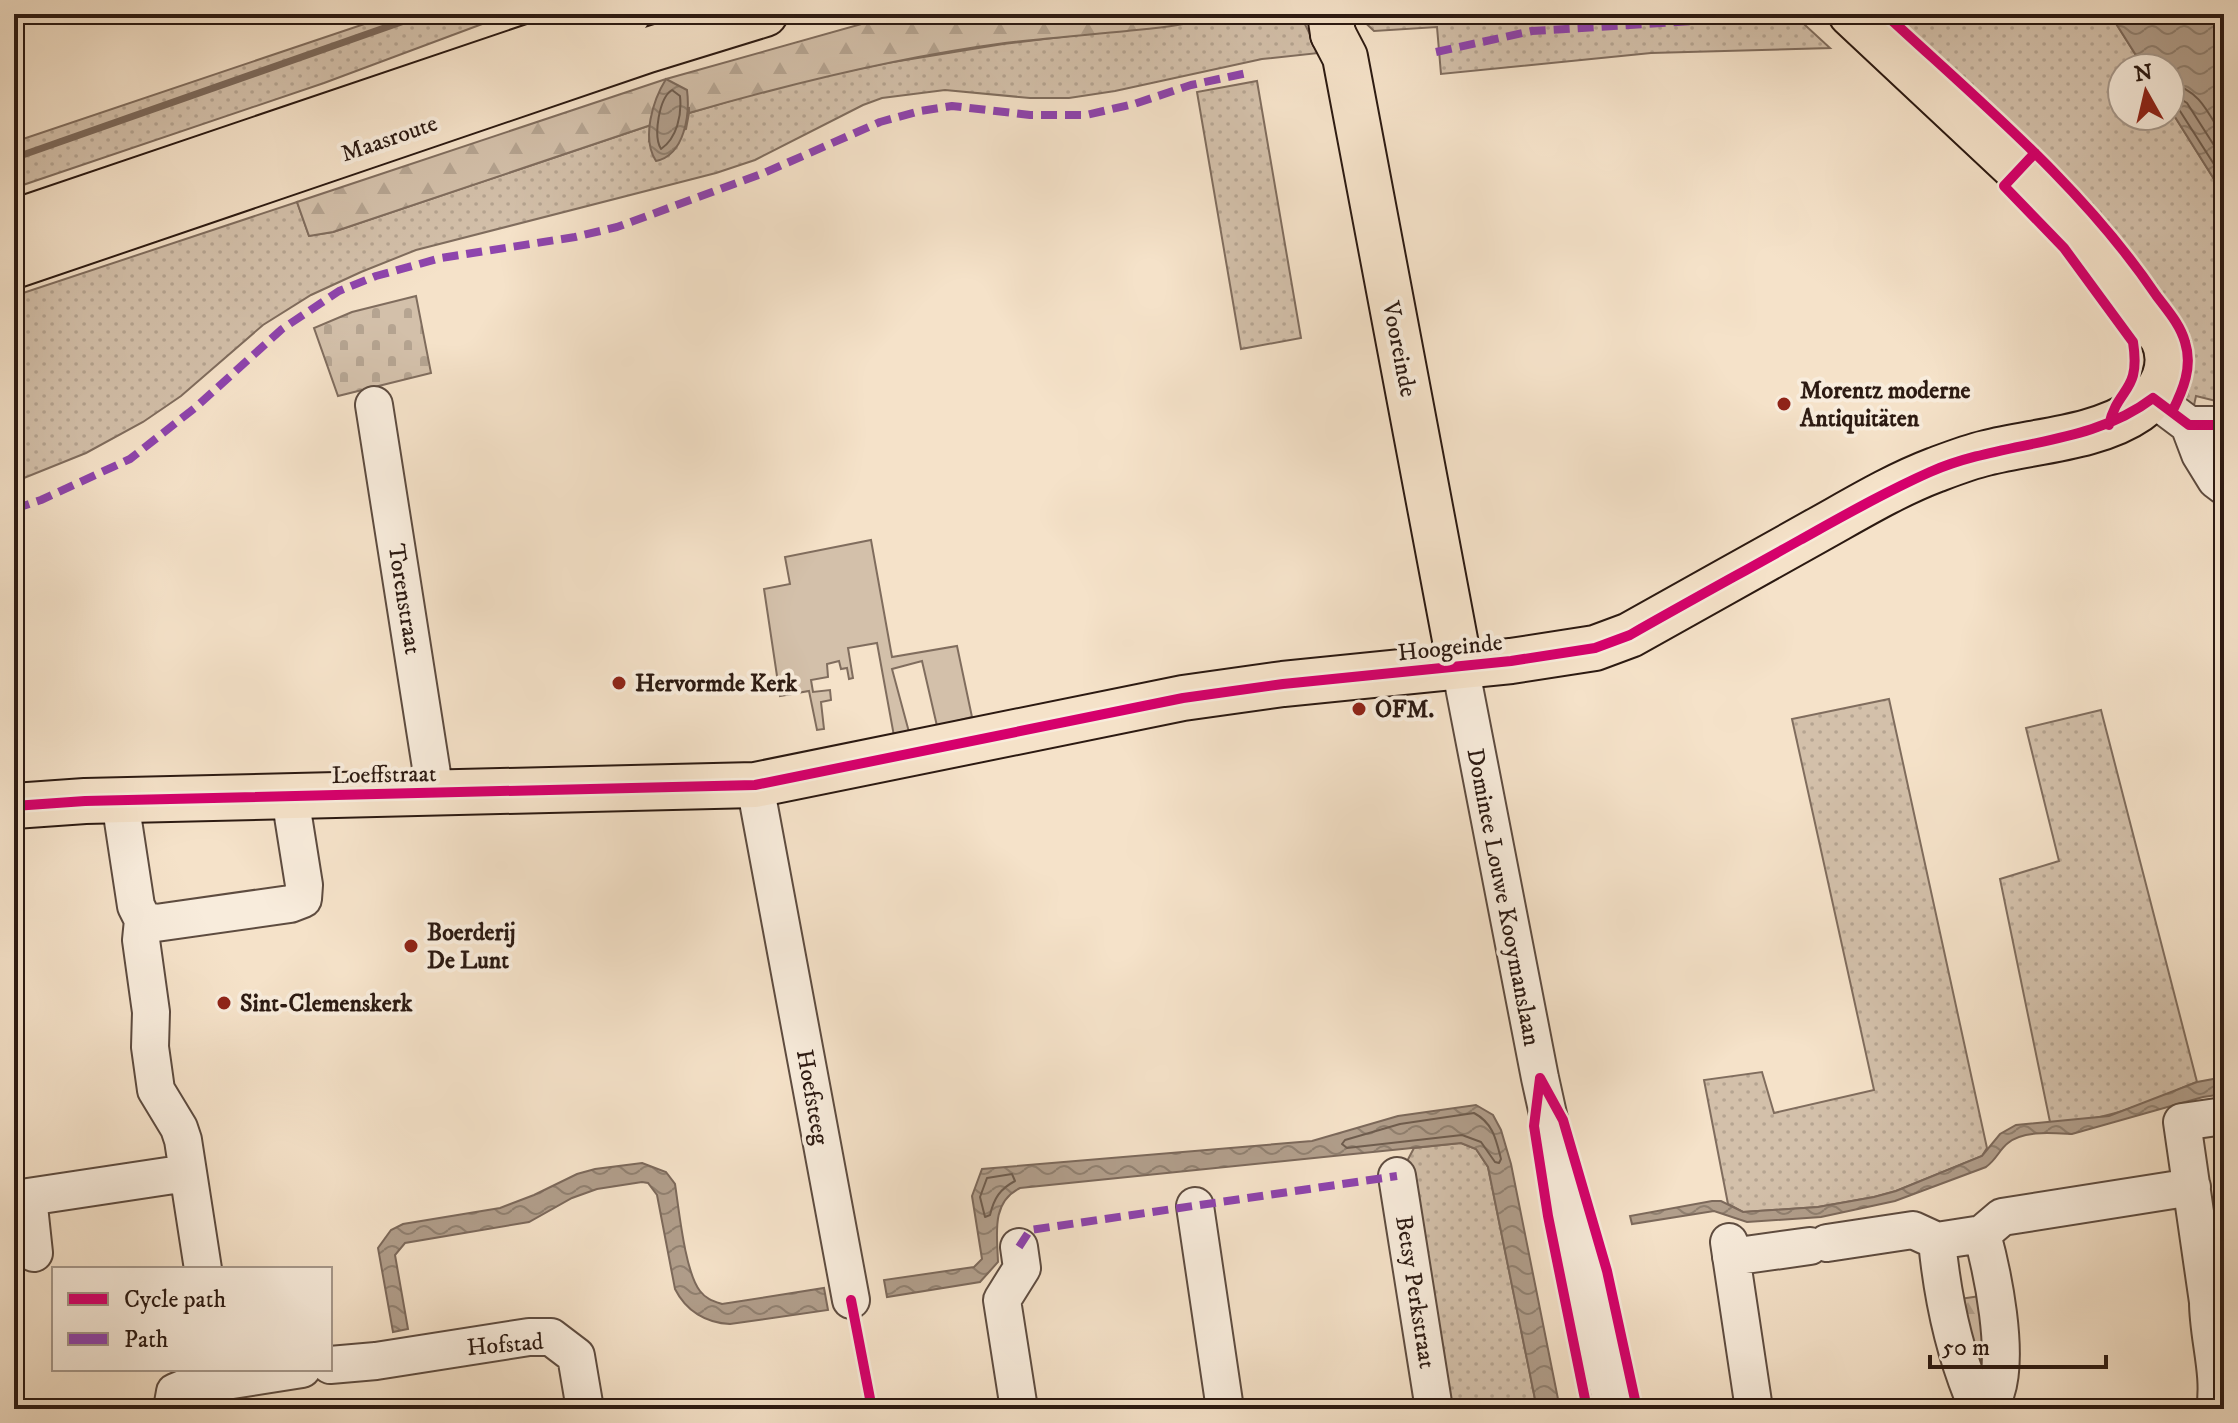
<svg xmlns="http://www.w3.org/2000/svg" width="2238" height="1423" font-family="'IM FELL DW Pica',serif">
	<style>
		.grass { fill: url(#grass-dots); stroke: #806d5e; stroke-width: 2 }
		.forest { fill: url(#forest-firs); stroke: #806d5e; stroke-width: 2 }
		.cemetery { fill: url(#cemetery-stones); stroke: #806d5e; stroke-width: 2 }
		.green { fill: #d3c0aa; stroke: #806d5e; stroke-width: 2 }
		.water { fill: url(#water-waves); stroke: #7c695b; stroke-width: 2 }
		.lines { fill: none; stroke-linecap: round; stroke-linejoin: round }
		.shore { stroke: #6e5c4e; stroke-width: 2 }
		.stream { stroke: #7c695b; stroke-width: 7 }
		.minor-casing { stroke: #5e4c40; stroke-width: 40 }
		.major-casing { stroke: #2c1a12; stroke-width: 48 }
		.highway-casing { stroke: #2c1a12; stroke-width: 48 }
		.minor { stroke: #f8ecdc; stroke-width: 36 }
		.major { stroke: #f5e2c9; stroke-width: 44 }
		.highway { stroke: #f5e2c9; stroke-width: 44 }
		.quiet { stroke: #8e44ad; stroke-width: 8; stroke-dasharray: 16 8; stroke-linecap: butt }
		.cycleway-casing { stroke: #f8ecdc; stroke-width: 15 }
		.cycleway { stroke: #d6006c; stroke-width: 10 }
		.poi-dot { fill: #8f2418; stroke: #f8ecdc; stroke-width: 3 }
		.labels { text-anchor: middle; stroke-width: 8; stroke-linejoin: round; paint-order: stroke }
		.street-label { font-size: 24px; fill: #2c1a12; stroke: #f8ecdc }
		.poi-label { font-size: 24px; font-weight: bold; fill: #2c1a12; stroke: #f8ecdc; text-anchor: start }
	</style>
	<defs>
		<pattern id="grass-dots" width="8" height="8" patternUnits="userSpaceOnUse" patternTransform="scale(2)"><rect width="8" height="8" fill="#d3c0aa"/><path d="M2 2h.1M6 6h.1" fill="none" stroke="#b5a491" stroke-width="1.8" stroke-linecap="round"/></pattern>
		<pattern id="forest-firs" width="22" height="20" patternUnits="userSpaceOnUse" patternTransform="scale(2)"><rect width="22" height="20" fill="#d3c0aa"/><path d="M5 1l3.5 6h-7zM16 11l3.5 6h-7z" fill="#b5a491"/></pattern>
		<pattern id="cemetery-stones" width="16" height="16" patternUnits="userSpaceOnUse" patternTransform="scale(2)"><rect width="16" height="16" fill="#d3c0aa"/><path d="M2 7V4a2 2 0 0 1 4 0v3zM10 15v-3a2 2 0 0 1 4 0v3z" fill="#b5a491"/></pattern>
		<pattern id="water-waves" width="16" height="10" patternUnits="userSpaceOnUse" patternTransform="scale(2)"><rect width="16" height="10" fill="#b19e8b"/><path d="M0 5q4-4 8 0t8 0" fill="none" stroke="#908070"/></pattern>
	</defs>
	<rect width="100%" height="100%" fill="#f5e2c9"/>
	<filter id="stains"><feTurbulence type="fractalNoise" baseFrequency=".0025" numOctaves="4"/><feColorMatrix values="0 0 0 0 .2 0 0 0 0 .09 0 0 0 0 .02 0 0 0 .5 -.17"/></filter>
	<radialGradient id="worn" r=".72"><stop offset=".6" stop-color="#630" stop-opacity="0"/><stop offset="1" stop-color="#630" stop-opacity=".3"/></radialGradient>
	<!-- grass -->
	<path class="grass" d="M394,14H509L324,83L14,188V142Z
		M1217,14H1300L1319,53L1262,59L1115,91L1069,98H1030L945,90L882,98L863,105L755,160L716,173L416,250L361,272L311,295L263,325L181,396L143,422L86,453L14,482V296L297,202L309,236L333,232L651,125L649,141L686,129L689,113L795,82L887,63L1003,44L1202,20Z
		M1356,14H1793L1830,48L1651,53L1441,74L1437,27L1374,31Z
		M1893,14H2110L2144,68H2122V116H2170V109L2224,195V403L2196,396L2193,410L2183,405C2191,387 2196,365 2192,346C2188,322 2169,303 2155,284C2081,182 1985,99 1893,14Z
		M1257,81L1301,338L1241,349L1197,92Z
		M1889,699L1987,1148L1982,1156L1896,1191L1874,1197L1818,1207L1743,1212L1728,1204L1704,1080L1762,1072L1774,1113L1874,1090L1792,719Z
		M2101,710L2197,1082C2149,1101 2103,1124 2050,1122L2000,879L2059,861L2026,728Z
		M1461,1143L1476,1149L1488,1167L1537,1409H1452L1443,1397L1404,1167L1414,1148Z"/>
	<!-- forest -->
	<path class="forest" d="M897,14H1217C1189,26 1157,28 1127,31C1086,35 1046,38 1005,43C898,57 793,83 689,113V108L654,107L651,125L333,232L309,236L297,202L666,79Z
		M1987,1295L1985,1389L1953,1300Z"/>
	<!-- cemetery -->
	<path class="cemetery" d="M416,296L431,373L338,396L314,328L352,312Z"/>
	<!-- green -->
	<path class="green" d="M871,540L892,657L957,646L972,717L937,726L922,661L892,669L909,732L894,736L877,643L848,648L853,678L849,679L847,668L841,669L839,661L827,664L828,677L811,680L813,692L830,690L831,700L821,702L824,729L817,730L809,691L780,696L764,589L790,584L785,557Z"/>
	<!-- water -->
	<path class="water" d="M2110,14H2224V195L2170,109V68H2144Z
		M666,79L687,90C690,114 685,155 656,161C641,138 653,100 666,79Z
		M2224,1077V1094L2203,1097L2072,1134C2053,1133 2023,1130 2008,1143C1999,1150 1997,1159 1986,1167L1895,1201L1821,1217L1747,1222L1714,1211L1632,1224L1630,1216L1712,1201H1721L1743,1212L1818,1207L1874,1197L1896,1191L1982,1156L2000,1134L2016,1125L2109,1116L2197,1082Z
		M1476,1105L1493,1115L1501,1130L1511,1164L1560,1409H1537L1488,1167L1476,1149L1461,1143L1020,1188C991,1202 997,1234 998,1262L980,1282L887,1297L884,1280L974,1267L982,1259L972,1196L982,1169L1312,1141L1398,1116Z
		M642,1163L666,1172L675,1184C679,1210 685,1272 700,1291C706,1299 713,1301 722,1304L824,1288L828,1310L730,1324C706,1323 686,1311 675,1289L657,1195L648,1183L642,1182L597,1189L572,1198L529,1222L405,1243L395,1255L408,1329L393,1332L378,1248L391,1230L403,1224L500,1208L534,1195L577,1174L595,1169Z"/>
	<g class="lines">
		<!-- shore -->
		<path class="shore" d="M2170,83C2201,91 2208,113 2224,139
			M672,90L680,96C682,115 677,138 661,149C653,136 659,98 672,90Z
			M2170,96L2179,98L2187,103L2224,161
			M2170,107L2180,111L2224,180
			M1474,1113C1493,1123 1496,1139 1501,1159L1499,1163L1495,1162L1481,1142L1462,1135L1347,1148L1342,1144L1345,1140L1400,1124Z
			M1012,1174L1015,1181C1000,1189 994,1198 990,1215L985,1217L980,1197L987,1178Z"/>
		<!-- stream -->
		<path class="stream" d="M14,158L424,14"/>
		<!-- minor casing -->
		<g class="minor-casing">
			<path id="minor" d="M2153,398L2189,425L2200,454L2216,480L2224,486
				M374,405L435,793
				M2189,425H2224
				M1460,666L1540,1078L1613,1409
				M755,785L851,1300
				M120,801L136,906L143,920L141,940L151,1012L150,1047L156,1090L179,1128L183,1140L203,1269
				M143,920L156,923L290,904L303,899L304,885L290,797
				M1397,1176L1434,1409
				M1195,1206L1225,1409
				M1982,1234C1993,1274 2009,1353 1996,1392L1986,1401L1972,1394C1952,1344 1942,1293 1937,1241Z
				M1982,1234L2002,1217L2192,1187
				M1729,1242L1754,1409
				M1827,1243L1913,1230L1937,1241
				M1019,1247L1022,1268L1002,1300L1019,1409
				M34,1253L28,1197L187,1173
				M1731,1257L1810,1246
				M330,1365L376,1361L529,1337H551L576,1356L585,1409
				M172,1409L175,1392L187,1387L302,1369
				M2215,1409C2221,1374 2208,1337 2208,1302L2182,1122L2224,1116"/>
		</g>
		<!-- major casing -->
		<g class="major-casing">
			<path id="major" d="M1333,34L1345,57L1460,666
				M14,806L85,801L755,785L1183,698L1283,684L1511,661L1595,648L1630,635C1692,600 1754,566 1816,531C1854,510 1893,486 1935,470C1951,464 1969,457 1986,453C2033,441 2098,438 2138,410C2162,393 2176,365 2162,337L2073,222L1851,14"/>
		</g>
		<!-- highway casing -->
		<g class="highway-casing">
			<path id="highway" d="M1330,14L1333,34
				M14,222L628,14
				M14,266L648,50L765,14"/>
		</g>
		<!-- minor -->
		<use href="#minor" class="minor"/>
		<!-- major -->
		<use href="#major" class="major"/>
		<!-- highway -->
		<use href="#highway" class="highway"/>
		<!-- quiet -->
		<path class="quiet" d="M1436,52L1532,31L1693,21L1704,14
			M14,509L41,500L130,459L196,407L282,329L339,291L376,276L441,258L575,237L617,227L764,173L880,122L920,111L952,106L1030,115H1086L1134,104L1191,85L1247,73
			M1019,1247L1030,1230L1397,1176"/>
		<!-- cycleway casing -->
		<g class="cycleway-casing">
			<path id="cycleway" d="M1885,14C1980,102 2083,187 2156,295C2167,310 2180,324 2185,342C2193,367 2183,390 2172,412
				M2035,153L2004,186L2064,248L2133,342C2141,393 2118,386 2109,425
				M14,806L85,801L755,785L1183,698L1283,684L1511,661L1595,648L1630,635C1686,603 1743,572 1800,540C1843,516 1885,492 1930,472C2002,440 2089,447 2153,398L2189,425H2224
				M1540,1078L1563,1120L1607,1271L1637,1409
				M1540,1078L1534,1126L1548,1216L1587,1409
				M851,1300L872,1409"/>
		</g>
		<!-- cycleway -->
		<use href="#cycleway" class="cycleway"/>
	</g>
	<!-- markers -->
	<g class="poi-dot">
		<circle cx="1784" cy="404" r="8"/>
		<circle cx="619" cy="683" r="8"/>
		<circle cx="1359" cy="709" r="8"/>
		<circle cx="411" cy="946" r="8"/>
		<circle cx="224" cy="1003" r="8"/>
	</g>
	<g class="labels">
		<!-- street labels -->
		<g class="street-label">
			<text transform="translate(389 138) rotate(-19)" y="8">Maasroute</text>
			<text transform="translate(1400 349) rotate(79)" y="8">Vooreinde</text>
			<text transform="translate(405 599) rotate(81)" y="8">Torenstraat</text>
			<text transform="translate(1450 647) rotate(-6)" y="8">Hoogeinde</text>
			<text transform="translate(384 774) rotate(-1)" y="8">Loeffstraat</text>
			<text transform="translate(1504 897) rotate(79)" y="8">Dominee Louwe Kooymanslaan</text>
			<text transform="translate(813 1097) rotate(80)" y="8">Hoefsteeg</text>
			<text transform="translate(1416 1292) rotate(81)" y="8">Betsy Perkstraat</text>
			<text transform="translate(505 1344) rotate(-5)" y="8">Hofstad</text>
		</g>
		<!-- poi labels -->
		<g class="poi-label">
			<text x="1800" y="398">Morentz moderne<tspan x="1800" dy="28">Antiquitäten</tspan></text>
			<text x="635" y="691">Hervormde Kerk</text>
			<text x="1375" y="717">OFM.</text>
			<text x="427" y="940">Boerderij<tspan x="427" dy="28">De Lunt</tspan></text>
			<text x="240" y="1011">Sint-Clemenskerk</text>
		</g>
	</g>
	<!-- margin -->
	<rect width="2238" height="1423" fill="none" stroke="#f5e2c9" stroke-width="48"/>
	<rect x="16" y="16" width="2206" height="1391" fill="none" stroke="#2c1a12" stroke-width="4"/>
	<rect x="24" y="24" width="2190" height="1375" fill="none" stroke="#2c1a12" stroke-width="2"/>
	<!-- legend -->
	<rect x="52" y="1267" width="280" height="104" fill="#f8ecdc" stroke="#a6988b" stroke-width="2"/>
	<rect x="68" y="1293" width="40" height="12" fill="#d6006c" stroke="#a6988b" stroke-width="2"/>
	<text x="124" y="1307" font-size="24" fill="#2c1a12">Cycle path</text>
	<rect x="68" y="1333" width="40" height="12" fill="#8e44ad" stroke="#a6988b" stroke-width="2"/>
	<text x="124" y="1347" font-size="24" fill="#2c1a12">Path</text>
	<!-- north arrow -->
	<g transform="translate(2146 92) rotate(352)"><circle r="38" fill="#f8ecdc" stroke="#a6988b" stroke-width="2"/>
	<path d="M0-6L14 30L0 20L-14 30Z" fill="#8f2418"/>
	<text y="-12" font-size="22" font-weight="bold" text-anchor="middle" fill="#2c1a12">N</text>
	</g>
	<!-- scale -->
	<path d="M1930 1355v12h176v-12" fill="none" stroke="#2c1a12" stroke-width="4"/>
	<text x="1942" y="1355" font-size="24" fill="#2c1a12" stroke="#f8ecdc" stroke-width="6" paint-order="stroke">50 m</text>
	<rect width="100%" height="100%" filter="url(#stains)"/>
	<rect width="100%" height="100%" fill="url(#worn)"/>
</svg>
